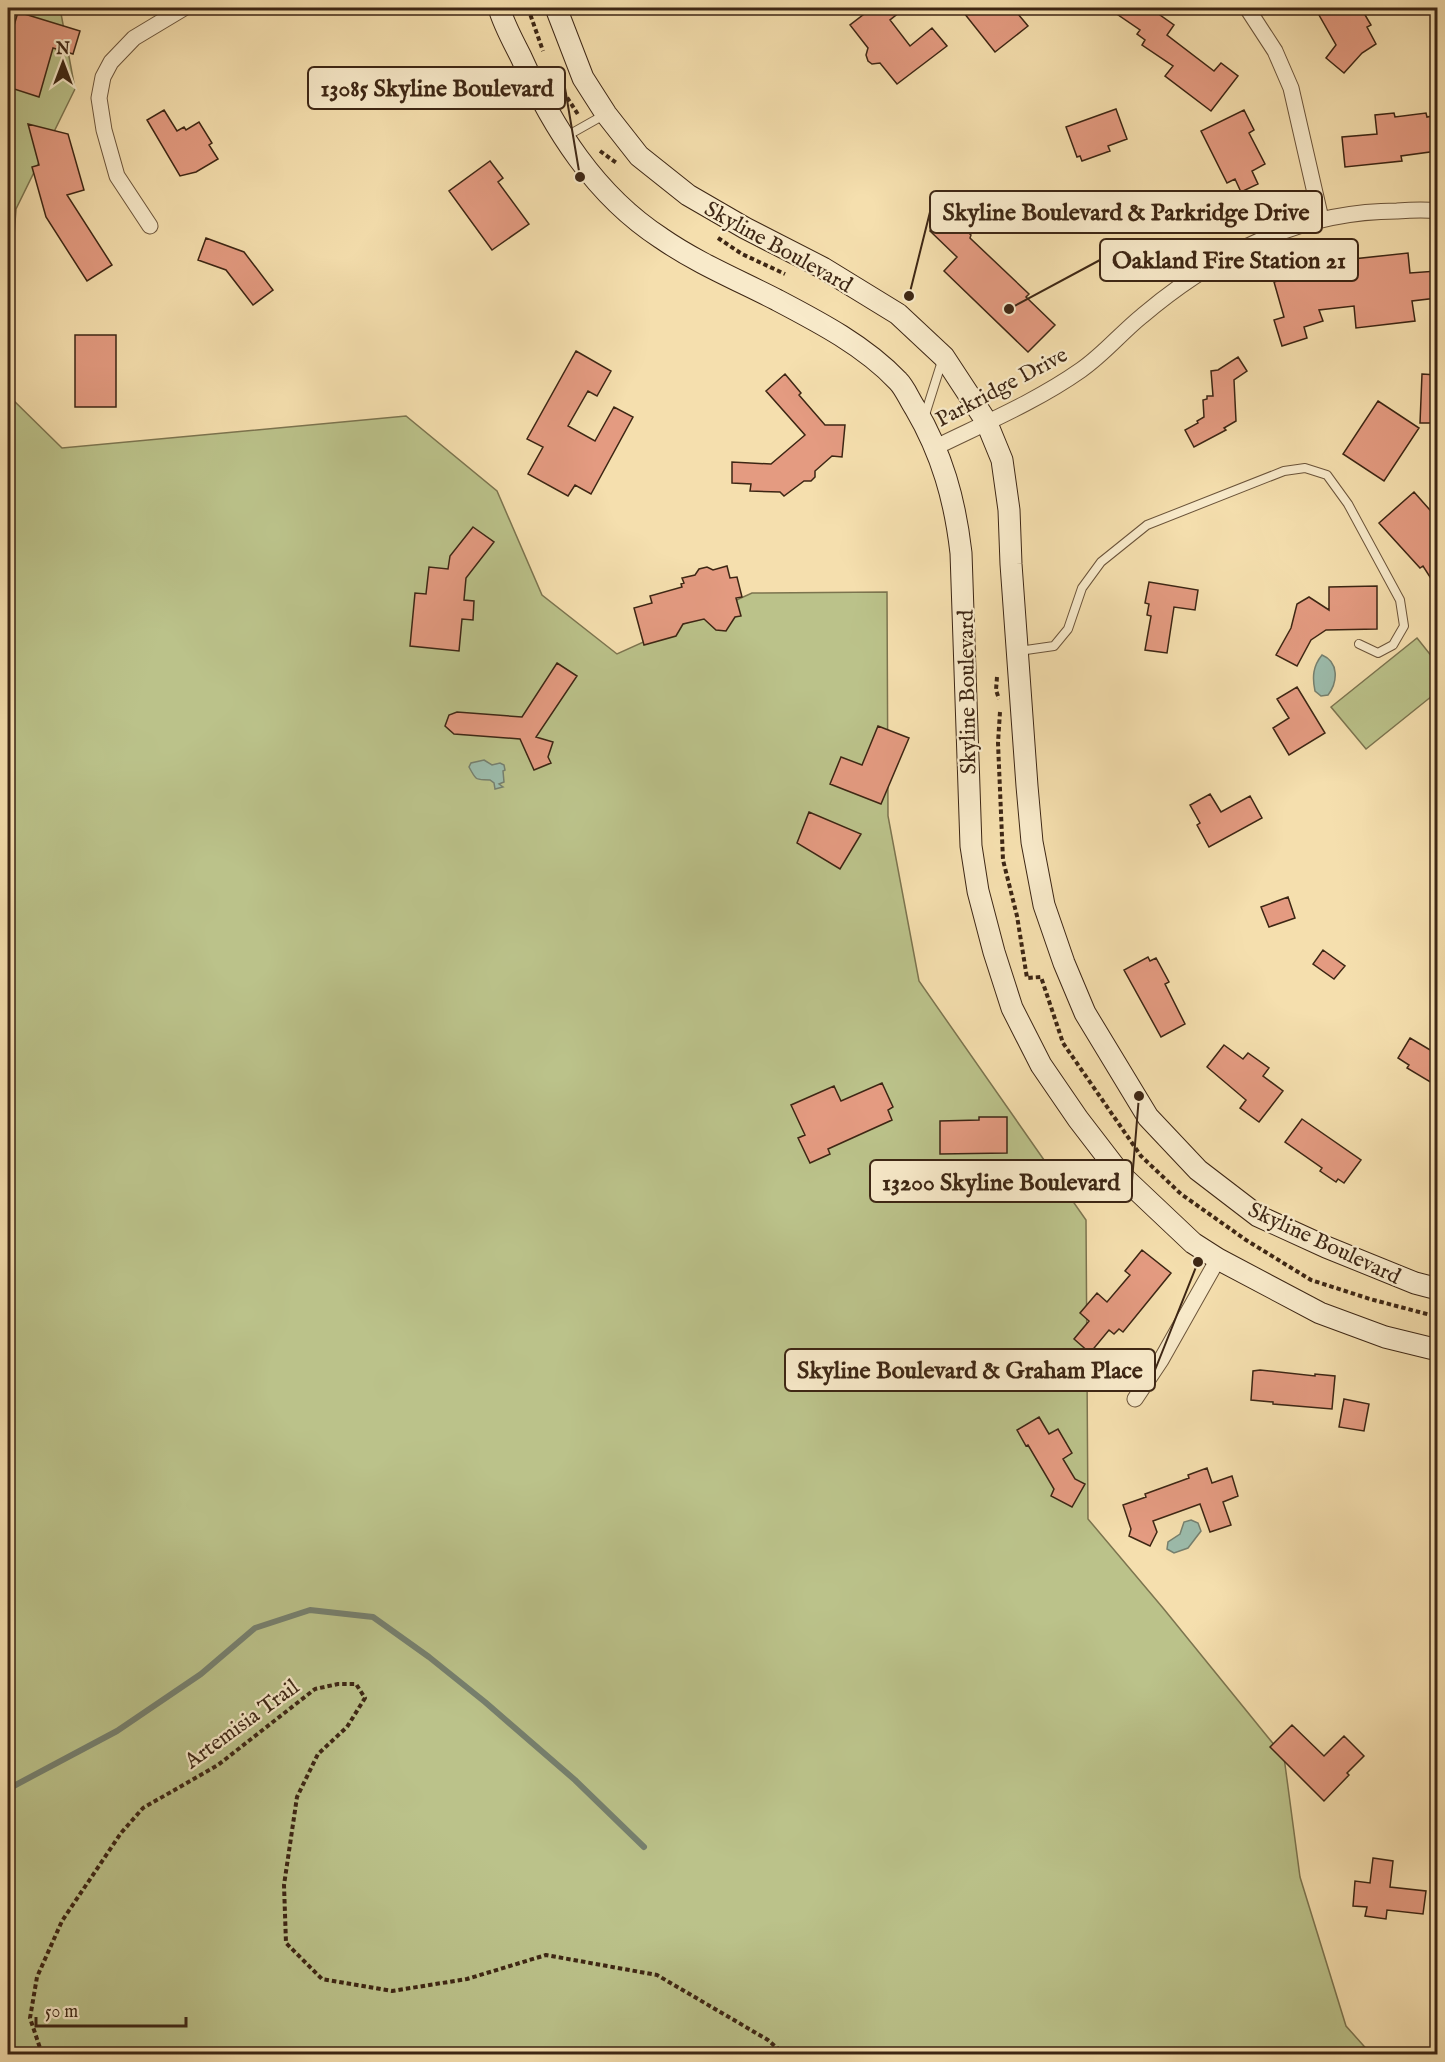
<svg xmlns="http://www.w3.org/2000/svg" width="1445" height="2062" font-family="'IM FELL English',serif">
	<style>
		.green { fill: #bbc28a; stroke: #7c744f; stroke-width: 1.5 }
		.water { fill: #9cbcac; stroke: #76806f; stroke-width: 1.5 }
		.lines { fill: none; stroke-linecap: round; stroke-linejoin: round }
		.stream { stroke: #76806f; stroke-width: 6 }
		.building { fill: #e49b81; stroke: #3d2614; stroke-width: 1.5 }
		.lane-casing { stroke: #6b543a; stroke-width: 10 }
		.street-casing { stroke: #6b543a; stroke-width: 17 }
		.secondary-casing { stroke: #3d2614; stroke-width: 23 }
		.path { stroke: #3d2614; stroke-width: 4; stroke-dasharray: 4.5 3; stroke-linecap: butt }
		.lane { stroke: #f8eaca; stroke-width: 8 }
		.street { stroke: #f8eaca; stroke-width: 15 }
		.secondary { stroke: #f8eaca; stroke-width: 21 }
		.labels { text-anchor: middle; stroke-width: 4.5; stroke-linejoin: round; paint-order: stroke }
		.street-label { font-size: 22px; fill: #3d2614; stroke: #f8eaca }
		.leader { fill: none; stroke: #3d2614; stroke-width: 2 }
		.callout-dot { fill: #3d2614; stroke: #f8eaca; stroke-width: 2 }
		.callout { fill: #f8eaca; stroke: #3d2614; stroke-width: 2 }
		.callout-label { font-size: 24px; text-anchor: middle; font-weight: bold; fill: #3d2614 }
	</style>
	<rect width="100%" height="100%" fill="#f5dfae"/>
	<filter id="stains"><feTurbulence type="fractalNoise" baseFrequency=".00333" numOctaves="4"/><feColorMatrix values="0 0 0 0 .2 0 0 0 0 .09 0 0 0 0 .02 0 0 0 .5 -.17"/></filter>
	<radialGradient id="worn" r=".72"><stop offset=".6" stop-color="#630" stop-opacity="0"/><stop offset="1" stop-color="#630" stop-opacity=".3"/></radialGradient>
	<!-- green -->
	<path class="green" d="M8,8H60L75,89L16,209L8,317Z
		M8,395L62,448L406,416L497,491L542,595L617,654L752,593L887,592L888,816L919,981L1086,1220L1088,1519L1163,1608L1284,1757L1300,1877L1346,2026L1371,2054H8Z
		M1417,638L1437,663V692L1366,749L1331,707Z"/>
	<!-- water -->
	<path class="water" d="M1322,655C1339,662 1338,682 1328,695L1321,696L1315,691C1312,677 1313,666 1322,655Z
		M484,760L492,765L500,763L504,765L505,770L503,771L504,782L499,784L503,787L495,789L494,783L490,780C476,779 477,782 469,767L471,763Z
		M1191,1520L1198,1523L1201,1531L1188,1548L1174,1553L1167,1549L1168,1542L1180,1534L1184,1522Z"/>
	<g class="lines">
		<!-- stream -->
		<path class="stream" d="M8,1789L117,1731L201,1674L255,1628L310,1610L373,1617L429,1657L485,1702L575,1780L644,1847"/>
	</g>
	<!-- building -->
	<path class="building" d="M872,8H905L890,20L910,46L932,28L947,46L897,84L880,63L872,64L868,61L866,55L868,48L850,25Z
		M960,8H1013L1028,26L995,52Z
		M1108,8H1150L1174,25L1167,35L1214,71L1221,63L1238,76L1211,111L1165,76L1173,66L1142,45L1145,40L1137,34L1140,30Z
		M1315,8H1361L1371,25L1367,27L1376,44L1362,53L1344,73L1326,58L1336,45Z
		M18,12L80,31L73,54L53,48L39,97L8,87V46Z
		M1116,109L1127,139L1108,146L1110,151L1082,161L1080,156L1077,157L1066,127Z
		M164,110L177,131L184,127L186,130L199,122L212,143L209,145L218,159L196,172L180,176L147,120Z
		M1244,110L1254,130L1249,133L1265,164L1252,171L1258,184L1241,192L1235,179L1227,183L1201,131Z
		M1394,113L1395,117L1426,113L1427,117L1437,115V151L1401,156L1402,161L1345,167L1342,137L1377,134L1375,115Z
		M28,124L68,134L84,190L67,195L112,265L87,281L46,217L32,167L39,165Z
		M490,161L503,178L498,182L529,224L492,250L449,191Z
		M946,214L971,235L970,238L1029,294L1026,297L1055,325L1028,352L944,271L957,257L930,231Z
		M206,238L244,252L273,290L253,305L226,270L198,260Z
		M1408,253L1410,273L1437,271V298L1412,301L1415,321L1356,328L1354,306L1319,310L1323,321L1304,327L1307,338L1282,346L1274,320L1284,317L1274,282L1312,271L1353,265V259Z
		M75,335H116V407H75Z
		M576,351L611,371L597,396L588,391L568,426L595,441L614,407L633,417L591,494L575,485L568,496L528,474L543,447L527,439Z
		M1238,357L1247,371L1234,380L1236,421L1224,428L1226,430L1194,447L1185,430L1198,423L1197,421L1204,417L1203,400L1207,399V396H1213L1211,371L1218,370Z
		M785,374L801,393L799,395L825,425H845L842,457L832,456L815,471V477L811,481H804L784,496L780,492L750,491L751,484L732,483V462L771,464L805,435L766,391Z
		M1422,374L1437,375V423H1420Z
		M1378,401L1419,428L1384,481L1343,454Z
		M1414,492L1437,518V588L1423,566L1420,568L1379,523Z
		M473,527L494,542L466,578L464,600L474,601L473,620L462,619L459,651L410,646L415,593L426,594L429,567L448,569L450,556Z
		M727,566L730,578L737,577L742,597L736,598L741,616L735,617L726,631L716,630L704,619L683,624L676,636L644,645L634,608L652,603L650,596L682,587L681,584L684,583L682,578L695,575L699,569L707,567L713,570Z
		M1149,582L1198,590L1195,610L1174,607L1167,653L1145,650L1151,616L1147,615L1149,604L1145,603Z
		M1377,586V629L1326,630L1311,640L1297,666L1276,655L1291,628L1297,604L1309,597L1329,610V587Z
		M557,663L577,676L536,737L553,742L548,757L551,763L534,770L520,739L454,734L445,726L449,715L457,712L522,717Z
		M1297,687L1325,733L1289,755L1273,728L1289,718L1277,699Z
		M878,726L909,738L881,804L830,784L841,757L862,765Z
		M1210,794L1221,812L1250,796L1262,818L1209,847L1197,825L1200,823L1190,805Z
		M809,812L861,834L840,869L797,843Z
		M1288,897L1295,918L1269,927L1261,907Z
		M1323,950L1345,966L1334,979L1313,964Z
		M1148,957L1150,961L1156,958L1169,982L1165,984L1185,1024L1161,1037L1124,970Z
		M1410,1038L1437,1054V1086L1407,1068L1409,1065L1398,1058Z
		M1224,1045L1243,1059L1248,1053L1269,1068L1263,1076L1283,1091L1259,1122L1240,1108L1246,1100L1207,1067Z
		M882,1083L893,1107L888,1110L892,1120L828,1149L830,1154L810,1163L798,1138L805,1135L791,1105L834,1086L841,1101Z
		M979,1117H1007V1153L940,1154V1121L979,1120Z
		M1302,1119L1361,1160L1344,1183L1338,1179L1336,1182L1320,1171L1322,1168L1285,1142Z
		M1142,1250L1171,1273L1123,1332L1119,1329L1114,1334L1109,1330L1090,1353L1074,1339L1089,1321L1080,1313L1097,1293L1107,1302L1130,1275L1125,1271Z
		M1260,1370L1315,1376V1374L1335,1376L1332,1409L1273,1404V1402L1251,1400L1253,1371Z
		M1344,1399L1369,1404L1364,1431L1339,1427Z
		M1039,1417L1049,1434L1058,1429L1072,1453L1063,1459L1075,1479L1085,1484L1072,1507L1051,1496L1054,1489L1028,1445L1026,1446L1017,1430Z
		M1207,1468L1212,1483L1232,1476L1238,1496L1223,1502L1231,1525L1210,1532L1200,1504L1153,1521L1157,1532L1150,1546L1129,1536L1131,1529L1123,1505L1146,1497L1145,1494L1189,1478L1188,1475Z
		M1292,1725L1324,1756L1344,1736L1364,1756L1347,1773L1349,1775L1324,1801L1270,1747Z
		M1373,1858L1393,1861L1390,1887L1426,1891L1423,1914L1387,1910L1386,1919L1365,1916L1367,1907L1353,1906L1355,1881L1370,1883Z"/>
	<g class="lines">
		<!-- lane casing -->
		<g class="lane-casing">
			<path id="lane" d="M565,137L604,115
				M924,418L942,361
				M1019,651L1054,646L1068,629L1082,588L1101,562L1147,525L1284,471L1305,468L1327,475L1348,504L1400,600L1404,626L1393,645L1378,653L1359,644"/>
		</g>
		<!-- street casing -->
		<g class="street-casing">
			<path id="street" d="M1247,8L1275,51L1291,88L1321,219
				M150,226L117,176L104,130L99,98L103,77L111,62L134,38L184,8
				M936,447C985,423 1037,401 1081,370C1103,355 1121,333 1142,316C1214,255 1300,211 1397,211C1410,210 1424,209 1438,211
				M1135,1399L1161,1360L1218,1259"/>
		</g>
		<!-- secondary casing -->
		<g class="secondary-casing">
			<path id="secondary" d="M499,8C504,25 513,41 521,57C553,128 595,195 661,238C697,263 738,280 777,300C819,322 865,346 898,381C905,388 909,399 915,408C942,454 955,500 961,553L971,846L978,891L994,952L1012,1008L1041,1065L1078,1119L1121,1175L1193,1243L1218,1259L1320,1313L1385,1337L1438,1350
				M556,8L583,78L606,114L639,156L688,195L745,228L823,268L898,314L944,357L986,421L1002,460L1009,510L1011,564L1027,786L1032,842L1044,905L1064,963L1085,1013L1148,1117L1198,1170L1258,1216L1326,1247L1415,1283L1438,1289"/>
		</g>
		<!-- path -->
		<path class="path" d="M528,8L543,51
			M559,85L579,116
			M600,151L618,164
			M718,238L742,254L785,274
			M997,677L996,690L999,699
			M1000,712L998,743L1003,860L1017,916L1027,978L1041,977L1063,1043L1141,1156L1181,1194L1246,1240L1311,1280L1370,1299L1438,1317
			M42,2054L30,2018L37,1977L62,1921L121,1833L143,1808L218,1765L315,1689L338,1684H356L365,1698L347,1727L318,1754L297,1797L284,1885L286,1943L322,1979L392,1991L467,1979L546,1955L657,1975L768,2040L784,2054"/>
		<!-- lane -->
		<use href="#lane" class="lane"/>
		<!-- street -->
		<use href="#street" class="street"/>
		<!-- secondary -->
		<use href="#secondary" class="secondary"/>
	</g>
	<g class="labels">
		<!-- street labels -->
		<g class="street-label">
			<text transform="translate(779 246) rotate(29)" y="8">Skyline Boulevard</text>
			<text transform="translate(1001 386) rotate(-28)" y="8">Parkridge Drive</text>
			<text transform="translate(966 692) rotate(-91)" y="8">Skyline Boulevard</text>
			<text transform="translate(1325 1242) rotate(25)" y="8">Skyline Boulevard</text>
			<text transform="translate(241 1723) rotate(-36)" y="8">Artemisia Trail</text>
		</g>
	</g>
	<!-- callouts -->
	<path class="leader" d="M580 177L565 88M909 296L930 212M1009 309L1100 260M1139 1096L1132 1181M1198 1262L1155 1370"/>
	<g class="callout-dot">
		<circle cx="580" cy="177" r="6"/>
		<circle cx="909" cy="296" r="6"/>
		<circle cx="1009" cy="309" r="6"/>
		<circle cx="1139" cy="1096" r="6"/>
		<circle cx="1198" cy="1262" r="6"/>
	</g>
	<g class="callout">
		<rect x="308" y="67" width="257" height="42" rx="6"/>
		<rect x="930" y="191" width="392" height="42" rx="6"/>
		<rect x="1100" y="239" width="258" height="42" rx="6"/>
		<rect x="870" y="1160" width="262" height="42" rx="6"/>
		<rect x="785" y="1349" width="370" height="42" rx="6"/>
	</g>
	<g class="callout-label">
		<text x="437" y="96">13085 Skyline Boulevard</text>
		<text x="1126" y="220">Skyline Boulevard &amp; Parkridge Drive</text>
		<text x="1229" y="268">Oakland Fire Station 21</text>
		<text x="1001" y="1190">13200 Skyline Boulevard</text>
		<text x="970" y="1378">Skyline Boulevard &amp; Graham Place</text>
	</g>
	<!-- margin -->
	<rect width="1445" height="2062" fill="none" stroke="#f5dfae" stroke-width="30"/>
	<rect x="9" y="9" width="1427" height="2044" fill="none" stroke="#3d2614" stroke-width="3"/>
	<rect x="15" y="15" width="1415" height="2032" fill="none" stroke="#3d2614" stroke-width="1.5"/>
	<!-- north arrow -->
	<g transform="translate(63 63)" stroke="#f8eaca" stroke-width="4.5" paint-order="stroke">
	<path d="M0-4.5L10 22L0 15L-10 22Z" fill="#3d2614"/>
	<text y="-9" font-size="16" font-weight="bold" text-anchor="middle" fill="#3d2614">N</text>
	</g>
	<!-- scale -->
	<path d="M36 2017v9h150v-9" fill="none" stroke="#3d2614" stroke-width="3"/>
	<text x="45" y="2017" font-size="18" fill="#3d2614" stroke="#f8eaca" stroke-width="4.5" paint-order="stroke">50 m</text>
	<rect width="100%" height="100%" filter="url(#stains)"/>
	<rect width="100%" height="100%" fill="url(#worn)"/>
</svg>
